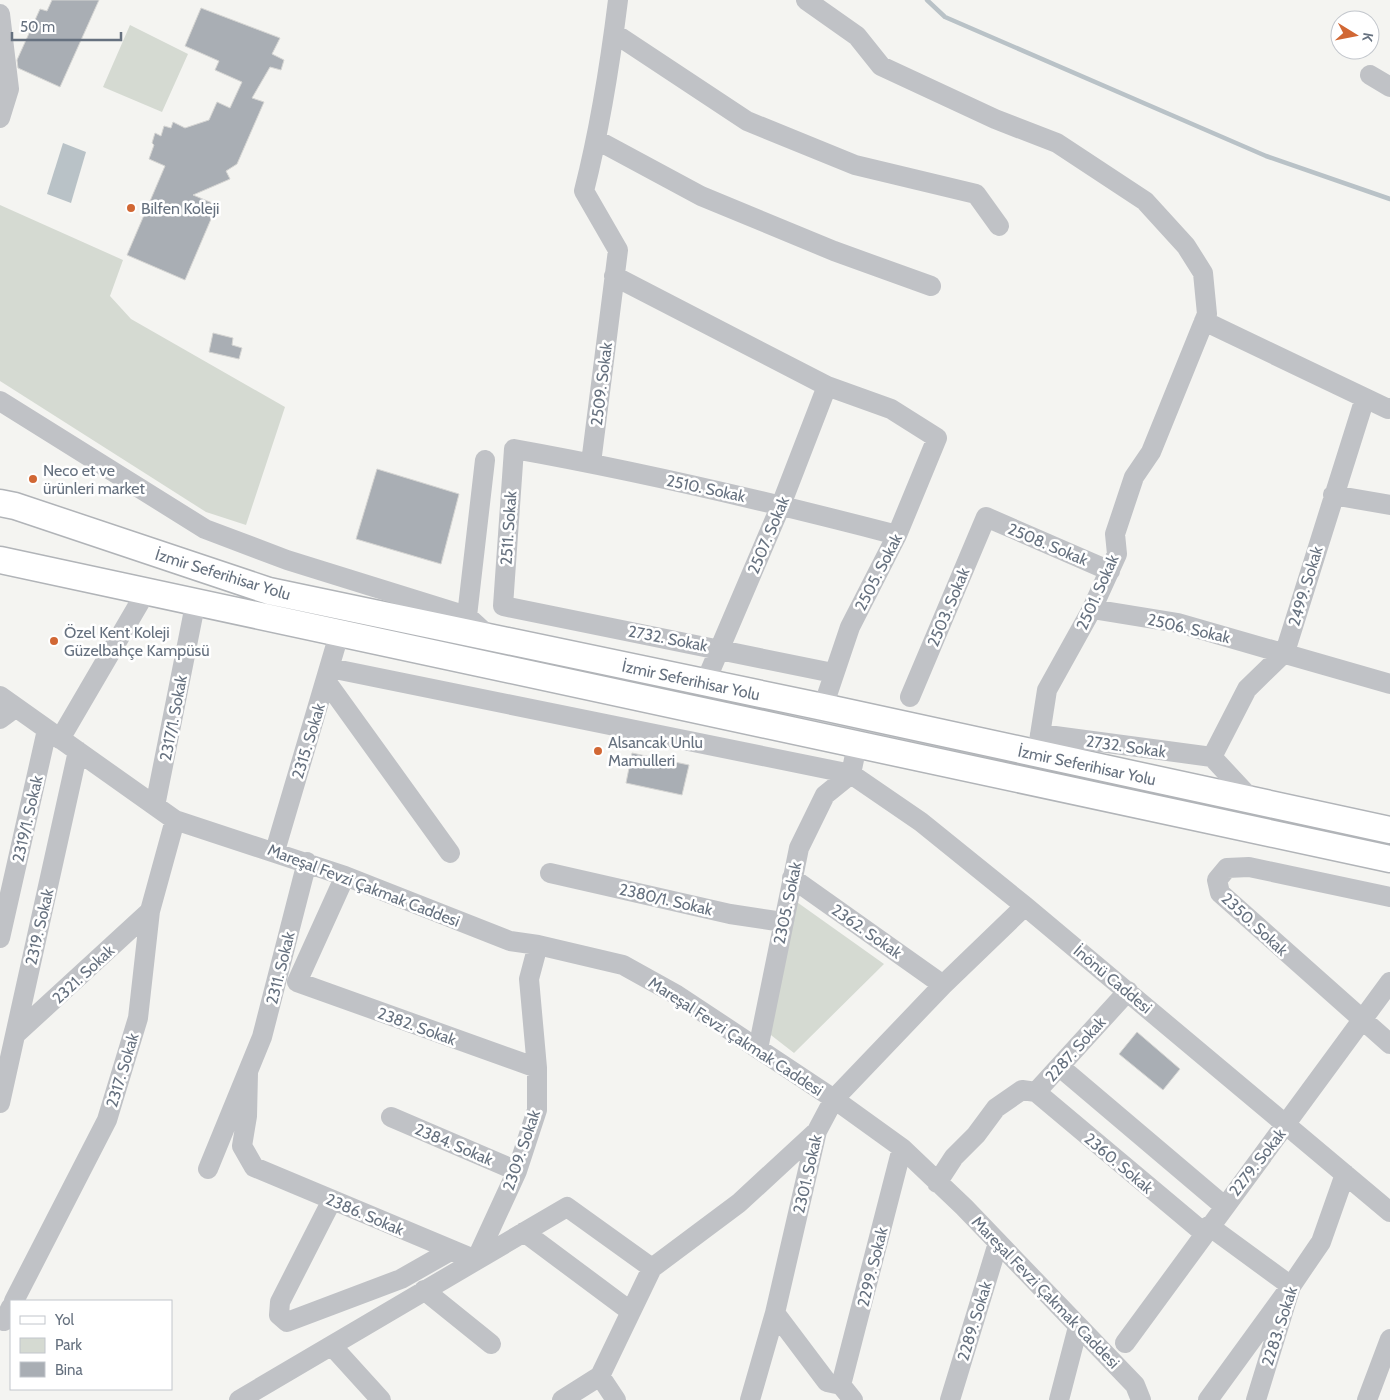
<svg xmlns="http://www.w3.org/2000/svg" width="1390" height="1400" font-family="Cabin,sans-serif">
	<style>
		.green { fill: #d5dad2 }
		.water { fill: #b9c2c7 }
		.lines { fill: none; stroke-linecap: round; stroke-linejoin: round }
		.stream { stroke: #b9c2c7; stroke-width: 4.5 }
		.building { fill: #a9aeb4; stroke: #d5d5d3 }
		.major-casing { stroke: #b1b4b8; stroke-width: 29 }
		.minor { stroke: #c0c2c6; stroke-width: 20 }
		.major { stroke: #fff; stroke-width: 26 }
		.poi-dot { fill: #d16734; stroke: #fff; stroke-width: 2 }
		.labels { text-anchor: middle; stroke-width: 5; stroke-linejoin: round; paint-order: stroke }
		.poi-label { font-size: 16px; fill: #66717f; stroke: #fff; text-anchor: start }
		.street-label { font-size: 16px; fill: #66717f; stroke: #fff }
	</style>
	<rect width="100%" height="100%" fill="#f4f4f1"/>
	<!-- green -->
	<path class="green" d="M130,25L188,54L162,112L103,87Z
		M0,205L123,260L110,296L131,319L285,407L246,525L206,512L0,381Z
		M794,900L884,964L794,1053L767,1032Z"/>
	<!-- water -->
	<path class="water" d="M63,143L86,152L71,203L47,194Z"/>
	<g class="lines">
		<!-- stream -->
		<path class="stream" d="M927,0L945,17L1266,156L1390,199"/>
	</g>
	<!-- building -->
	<path class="building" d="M52,0H99L60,87L18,68L17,60L40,9L47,11Z
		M201,8L280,38L272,54L284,60L281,70L270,67L252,98L264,102L237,164L226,171L230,179L193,195L217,205L185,280L127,255L165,166L149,159L154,145L152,143L155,133L161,136L164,126L171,128L173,122L185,128L209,120L217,102L230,108L242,82L215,70L219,61L185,46Z
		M213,333L233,338L232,345L242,348L239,359L209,352Z
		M377,469L459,494L441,564L356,539Z
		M632,753L689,765L682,795L626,783Z
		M1137,1032L1180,1069L1163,1090L1119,1054Z"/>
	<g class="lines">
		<!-- major casing -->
		<g class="major-casing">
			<path id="major" d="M0,503L15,506L269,591L823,707L1390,830
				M0,560L1390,859"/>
		</g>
		<!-- minor -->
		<path class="minor" d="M806,0L857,36L881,66L995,119L1057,143L1145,201L1186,246L1203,273L1207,314L1151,452L1134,477L1115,534L1117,554L1092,609L1047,690L1037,754
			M0,14L9,89L0,118
			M614,33L747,121L855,165L976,194L999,226
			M1370,75L1390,87
			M597,140L701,196L834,251L931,286
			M614,276L827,386L891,409L937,438L897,535L850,627L823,707
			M1204,321L1388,409L1390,408
			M0,401L205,529L287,560L467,616L492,639
			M591,463L618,250L584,191C600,128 610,65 618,0
			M1333,495L1390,505
			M1092,609L1178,623L1390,684
			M467,616L485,460
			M330,668L851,774
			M833,673L503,606L514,449C643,472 770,502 897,535
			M326,681L450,853
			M705,683L781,505L827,386
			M0,696L175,820L345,876L510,941L538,945L623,965L677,995L834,1099L902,1148L964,1207L1135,1385L1141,1400
			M910,697L986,517L1110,571
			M0,719L15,708
			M1040,734L1212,757
			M60,739L147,590
			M857,745L851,774L921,822L1025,906L1390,1212
			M1212,757L1247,689L1285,652L1365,398
			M1212,757L1253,801
			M155,806L196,600
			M275,851L340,631
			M550,873L730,914L783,922
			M345,876L297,982L537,1068
			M792,878L943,985
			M1390,897L1249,867L1227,868L1217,880L1220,893L1390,1044
			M0,938L47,730
			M15,1035L150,911
			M758,1049L799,848L825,795L851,774
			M1060,1067L1224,1206
			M248,1073L247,1116L242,1146L254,1167L476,1260L517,1171L537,1110V1068L529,979L538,945
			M1036,1092L1204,1233
			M0,1103L78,751
			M391,1117L517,1171
			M208,1169L262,1037L307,862
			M937,1183L954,1157L976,1135L996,1108L1022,1090L1036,1092L1128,991
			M332,1200L280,1302L279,1315L287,1322L401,1279L452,1250
			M524,1232L630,1311
			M424,1290L491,1344
			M14,1301L107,1120L138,1018L150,911L175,820
			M775,1313L827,1382L841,1385L853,1400
			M4,1321L11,1307
			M1125,1343L1390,982
			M332,1346L381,1400
			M600,1376L616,1400
			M841,1385L902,1148
			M239,1400L567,1207L652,1268
			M562,1400L600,1376L652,1268L739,1203L817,1131
			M750,1400L775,1313L817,1131L834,1099L943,985L1025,906
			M950,1400L998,1243
			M1059,1400L1078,1327
			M1208,1400L1291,1286L1209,1226
			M1256,1400L1291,1286L1321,1242L1345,1174
			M1367,1400L1390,1339"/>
		<!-- major -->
		<use href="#major" class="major"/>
	</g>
	<!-- markers -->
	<g class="poi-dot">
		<circle cx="131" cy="208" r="5"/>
		<circle cx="33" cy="479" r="5"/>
		<circle cx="54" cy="641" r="5"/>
		<circle cx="598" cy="751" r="5"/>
	</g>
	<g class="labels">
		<!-- poi labels -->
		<g class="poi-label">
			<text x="141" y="214">Bilfen Koleji</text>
			<text x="43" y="476">Neco et ve<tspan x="43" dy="18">ürünleri market</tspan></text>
			<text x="64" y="638">Özel Kent Koleji<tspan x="64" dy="18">Güzelbahçe Kampüsü</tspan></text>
			<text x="608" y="748">Alsancak Unlu<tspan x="608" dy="18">Mamulleri</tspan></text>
		</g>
		<!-- street labels -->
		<g class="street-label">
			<text transform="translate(601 384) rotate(-83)" y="6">2509. Sokak</text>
			<text transform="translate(706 488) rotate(12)" y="6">2510. Sokak</text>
			<text transform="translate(508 528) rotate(-86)" y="6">2511. Sokak</text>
			<text transform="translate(768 535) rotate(-67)" y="6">2507. Sokak</text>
			<text transform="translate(1048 544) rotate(23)" y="6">2508. Sokak</text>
			<text transform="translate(878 572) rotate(-63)" y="6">2505. Sokak</text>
			<text transform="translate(223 574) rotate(17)" y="6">İzmir Seferihisar Yolu</text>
			<text transform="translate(1305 586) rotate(-73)" y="6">2499. Sokak</text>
			<text transform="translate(1097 592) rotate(-66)" y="6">2501. Sokak</text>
			<text transform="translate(948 607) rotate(-67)" y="6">2503. Sokak</text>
			<text transform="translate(1189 628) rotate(13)" y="6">2506. Sokak</text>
			<text transform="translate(668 638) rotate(11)" y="6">2732. Sokak</text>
			<text transform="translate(691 680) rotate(12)" y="6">İzmir Seferihisar Yolu</text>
			<text transform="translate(173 718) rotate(-79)" y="6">2317/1. Sokak</text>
			<text transform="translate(308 741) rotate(-73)" y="6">2315. Sokak</text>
			<text transform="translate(1126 746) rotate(8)" y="6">2732. Sokak</text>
			<text transform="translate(1087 765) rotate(12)" y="6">İzmir Seferihisar Yolu</text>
			<text transform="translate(27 819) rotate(-77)" y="6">2319/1. Sokak</text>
			<text transform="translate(364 885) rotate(21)" y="6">Mareşal Fevzi Çakmak Caddesi</text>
			<text transform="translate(666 899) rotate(13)" y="6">2380/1. Sokak</text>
			<text transform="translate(787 903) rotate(-78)" y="6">2305. Sokak</text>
			<text transform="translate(1255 924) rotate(43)" y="6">2350. Sokak</text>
			<text transform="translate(39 927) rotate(-77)" y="6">2319. Sokak</text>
			<text transform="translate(867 931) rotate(35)" y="6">2362. Sokak</text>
			<text transform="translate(280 968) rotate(-76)" y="6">2311. Sokak</text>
			<text transform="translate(83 974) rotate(-43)" y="6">2321. Sokak</text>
			<text transform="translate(1113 979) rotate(40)" y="6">İnönü Caddesi</text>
			<text transform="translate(417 1026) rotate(20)" y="6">2382. Sokak</text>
			<text transform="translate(736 1036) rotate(33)" y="6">Mareşal Fevzi Çakmak Caddesi</text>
			<text transform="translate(1075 1049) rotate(-48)" y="6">2287. Sokak</text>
			<text transform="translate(122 1070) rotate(-73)" y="6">2317. Sokak</text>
			<text transform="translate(454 1144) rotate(23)" y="6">2384. Sokak</text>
			<text transform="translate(521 1150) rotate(-71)" y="6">2309. Sokak</text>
			<text transform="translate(1257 1162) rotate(-52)" y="6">2279. Sokak</text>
			<text transform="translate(1119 1163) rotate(40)" y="6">2360. Sokak</text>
			<text transform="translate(807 1174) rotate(-77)" y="6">2301. Sokak</text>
			<text transform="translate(365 1214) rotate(23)" y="6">2386. Sokak</text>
			<text transform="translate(872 1267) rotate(-76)" y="6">2299. Sokak</text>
			<text transform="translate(1046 1292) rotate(46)" y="6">Mareşal Fevzi Çakmak Caddesi</text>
			<text transform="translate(974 1321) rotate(-73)" y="6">2289. Sokak</text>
			<text transform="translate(1279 1326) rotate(-72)" y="6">2283. Sokak</text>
		</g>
	</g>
	<!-- legend -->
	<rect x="10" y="1300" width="162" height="90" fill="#ffffff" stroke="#c2c6cc"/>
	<rect x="20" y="1316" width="25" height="8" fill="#ffffff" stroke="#c2c6cc"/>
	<text x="55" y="1325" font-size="15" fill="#66717f">Yol</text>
	<rect x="20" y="1338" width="25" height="15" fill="#d5dad2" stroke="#c2c6cc"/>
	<text x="55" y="1350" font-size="15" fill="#66717f">Park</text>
	<rect x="20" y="1362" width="25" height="15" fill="#a9aeb4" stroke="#c2c6cc"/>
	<text x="55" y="1375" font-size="15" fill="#66717f">Bina</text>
	<!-- north arrow -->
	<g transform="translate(1355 35) rotate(100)"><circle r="24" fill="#ffffff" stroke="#c2c6cc"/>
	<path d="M0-4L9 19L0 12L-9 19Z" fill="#d16734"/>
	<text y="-8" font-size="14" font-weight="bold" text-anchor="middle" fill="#66717f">K</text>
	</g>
	<!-- scale -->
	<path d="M12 32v8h109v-8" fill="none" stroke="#66717f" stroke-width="2.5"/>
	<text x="20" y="32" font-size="15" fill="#66717f" stroke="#ffffff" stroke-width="4" paint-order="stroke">50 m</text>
</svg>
